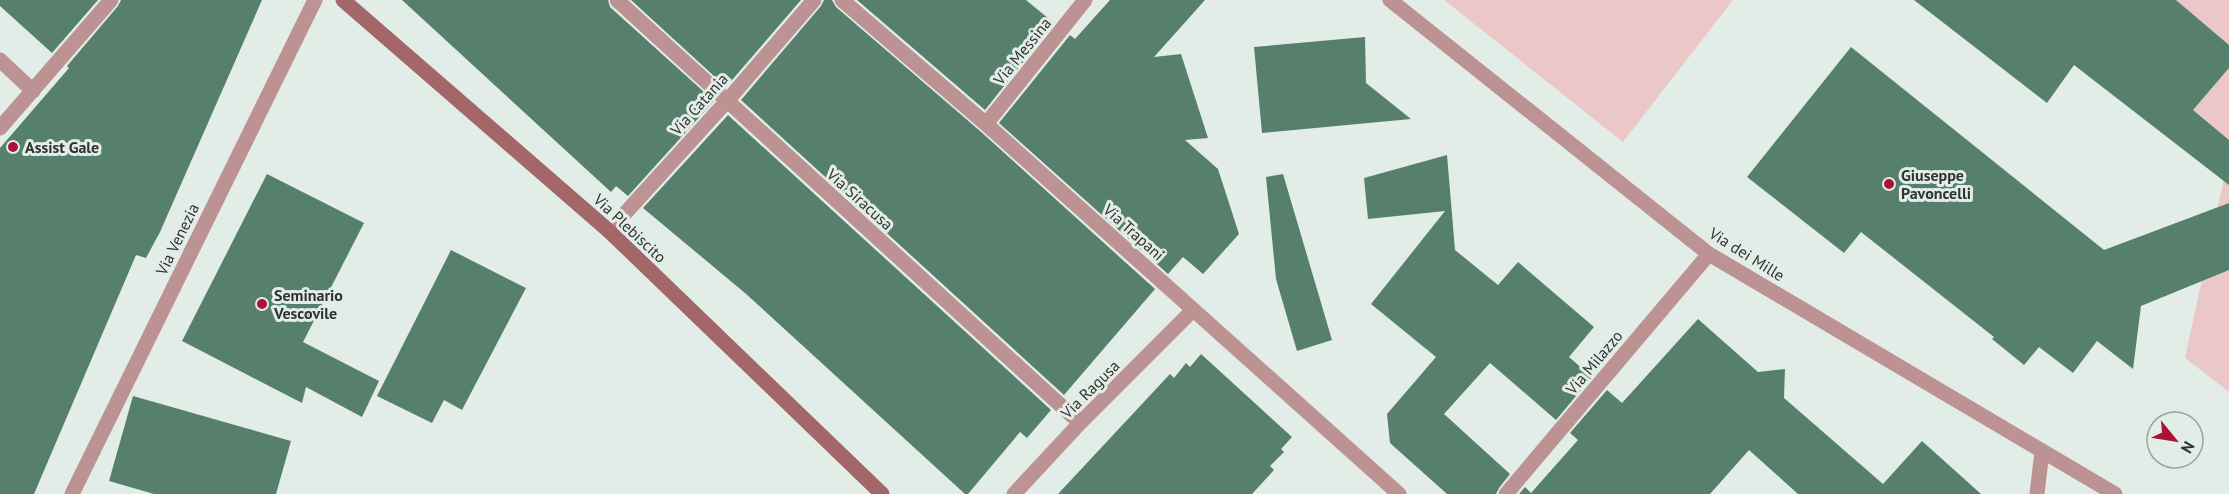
<svg xmlns="http://www.w3.org/2000/svg" width="2229" height="494" font-family="'PT Sans',sans-serif">
	<style>
		.green { fill: #ecc7c7 }
		.building { fill: #56806d }
		.lines { fill: none; stroke-linecap: round; stroke-linejoin: round }
		.street { stroke: #bd9293; stroke-width: 15 }
		.secondary { stroke: #a46769; stroke-width: 15 }
		.poi-dot { fill: #aa1335; stroke: #e3ede8; stroke-width: 2 }
		.labels { text-anchor: middle; stroke-width: 6; stroke-linejoin: round; paint-order: stroke }
		.street-label { font-size: 16px; fill: #303331; stroke: #e3ede8 }
		.poi-label { font-size: 16px; font-weight: bold; fill: #303331; stroke: #e3ede8; text-anchor: start }
	</style>
	<rect width="100%" height="100%" fill="#e3ede8"/>
	<!-- green -->
	<path class="green" d="M1444,0H1733L1623,142Z
		M2176,0H2229V57L2223,40Z
		M2229,68V140L2193,110Z
		M2229,155V392L2185,358Z"/>
	<!-- building -->
	<path class="building" d="M0,0H98L52,53L0,6Z
		M121,0H262L160,232L146,258L136,255L34,494H0V148L69,68L67,66L118,6Z
		M402,0H608L610,7L714,101L628,196L616,186L611,192Z
		M631,0H801L726,87Z
		M824,0H832L836,7L980,131L1155,289L1064,395L741,100L821,6Z
		M857,0H1026L1054,23L985,110Z
		M1110,0H1205L1154,57L1181,54L1208,138L1185,140L1218,169L1239,234L1203,274L1183,257L1168,274L999,123L1070,35L1075,39Z
		M1914,0H2176L2229,45V68L2193,110L2229,140V185L2074,65L2047,103Z
		M1365,37L1366,83L1411,119L1262,133L1254,47Z
		M1851,47L2104,250L2229,203V270L2141,306L2133,369L2097,341L2073,373L2039,347L2024,365L1992,339L1994,337L1861,232L1844,253L1747,177Z
		M728,115L1051,410L1027,438L1020,432L968,494H965L745,293L643,208Z
		M1447,155L1455,250L1498,285L1518,262L1594,327L1569,357L1592,377L1556,420L1490,363L1444,414L1510,474L1499,488L1496,494H1447L1390,443L1387,414L1436,357L1371,304L1445,211L1368,219L1364,178Z
		M267,174L364,223L303,342L379,381L362,417L306,387L302,403L182,341Z
		M1283,174L1332,340L1297,351L1276,279L1266,177Z
		M451,250L526,288L462,410L444,400L432,423L377,396Z
		M1698,319L1758,372L1785,369L1784,398L1883,484L1922,441L1981,494H1798L1749,450L1710,494H1519L1525,487L1531,493L1578,440L1570,433L1607,390L1622,403Z
		M1201,354L1292,437L1281,449L1284,452L1270,466L1274,470L1252,494H1058L1170,374L1174,378L1186,363L1190,367Z
		M133,396L291,441L276,494H154L109,481Z"/>
	<g class="lines">
		<!-- street -->
		<path class="street" d="M617,0L1080,423
			M842,0L986,124L1399,494
			M1390,0L1709,254L2115,494
			M0,60L33,91
			M986,124L1085,0
			M0,128L111,0
			M609,231L727,101L814,0
			M72,494L315,0
			M1014,494L1080,423L1193,310
			M1506,494L1709,254
			M2037,494L2042,451"/>
		<!-- secondary -->
		<path class="secondary" d="M343,0L609,231L882,494"/>
	</g>
	<!-- markers -->
	<g class="poi-dot">
		<circle cx="13" cy="147" r="6"/>
		<circle cx="1889" cy="184" r="6"/>
		<circle cx="262" cy="304" r="6"/>
	</g>
	<g class="labels">
		<!-- street labels -->
		<g class="street-label">
			<text transform="translate(1022 51) rotate(-51)" y="6">Via Messina</text>
			<text transform="translate(699 104) rotate(-48)" y="6">Via Catania</text>
			<text transform="translate(860 199) rotate(42)" y="6">Via Siracusa</text>
			<text transform="translate(630 228) rotate(43)" y="6">Via Plebiscito</text>
			<text transform="translate(1134 232) rotate(42)" y="6">Via Trapani</text>
			<text transform="translate(177 239) rotate(-64)" y="6">Via Venezia</text>
			<text transform="translate(1747 254) rotate(32)" y="6">Via dei Mille</text>
			<text transform="translate(1594 362) rotate(-50)" y="6">Via Milazzo</text>
			<text transform="translate(1090 389) rotate(-45)" y="6">Via Ragusa</text>
		</g>
		<!-- poi labels -->
		<g class="poi-label">
			<text x="25" y="153">Assist Gale</text>
			<text x="1901" y="181">Giuseppe<tspan x="1901" dy="18">Pavoncelli</tspan></text>
			<text x="274" y="301">Seminario<tspan x="274" dy="18">Vescovile</tspan></text>
		</g>
	</g>
	<!-- north arrow -->
	<g transform="translate(2175 440) rotate(120)"><circle r="28" fill="#e3ede8" stroke="#9ba39f" stroke-width="1.5"/>
	<path d="M0-4.5L10 22L0 15L-10 22Z" fill="#aa1335"/>
	<text y="-9" font-size="16" font-weight="bold" text-anchor="middle" fill="#303331">N</text>
	</g>
</svg>
